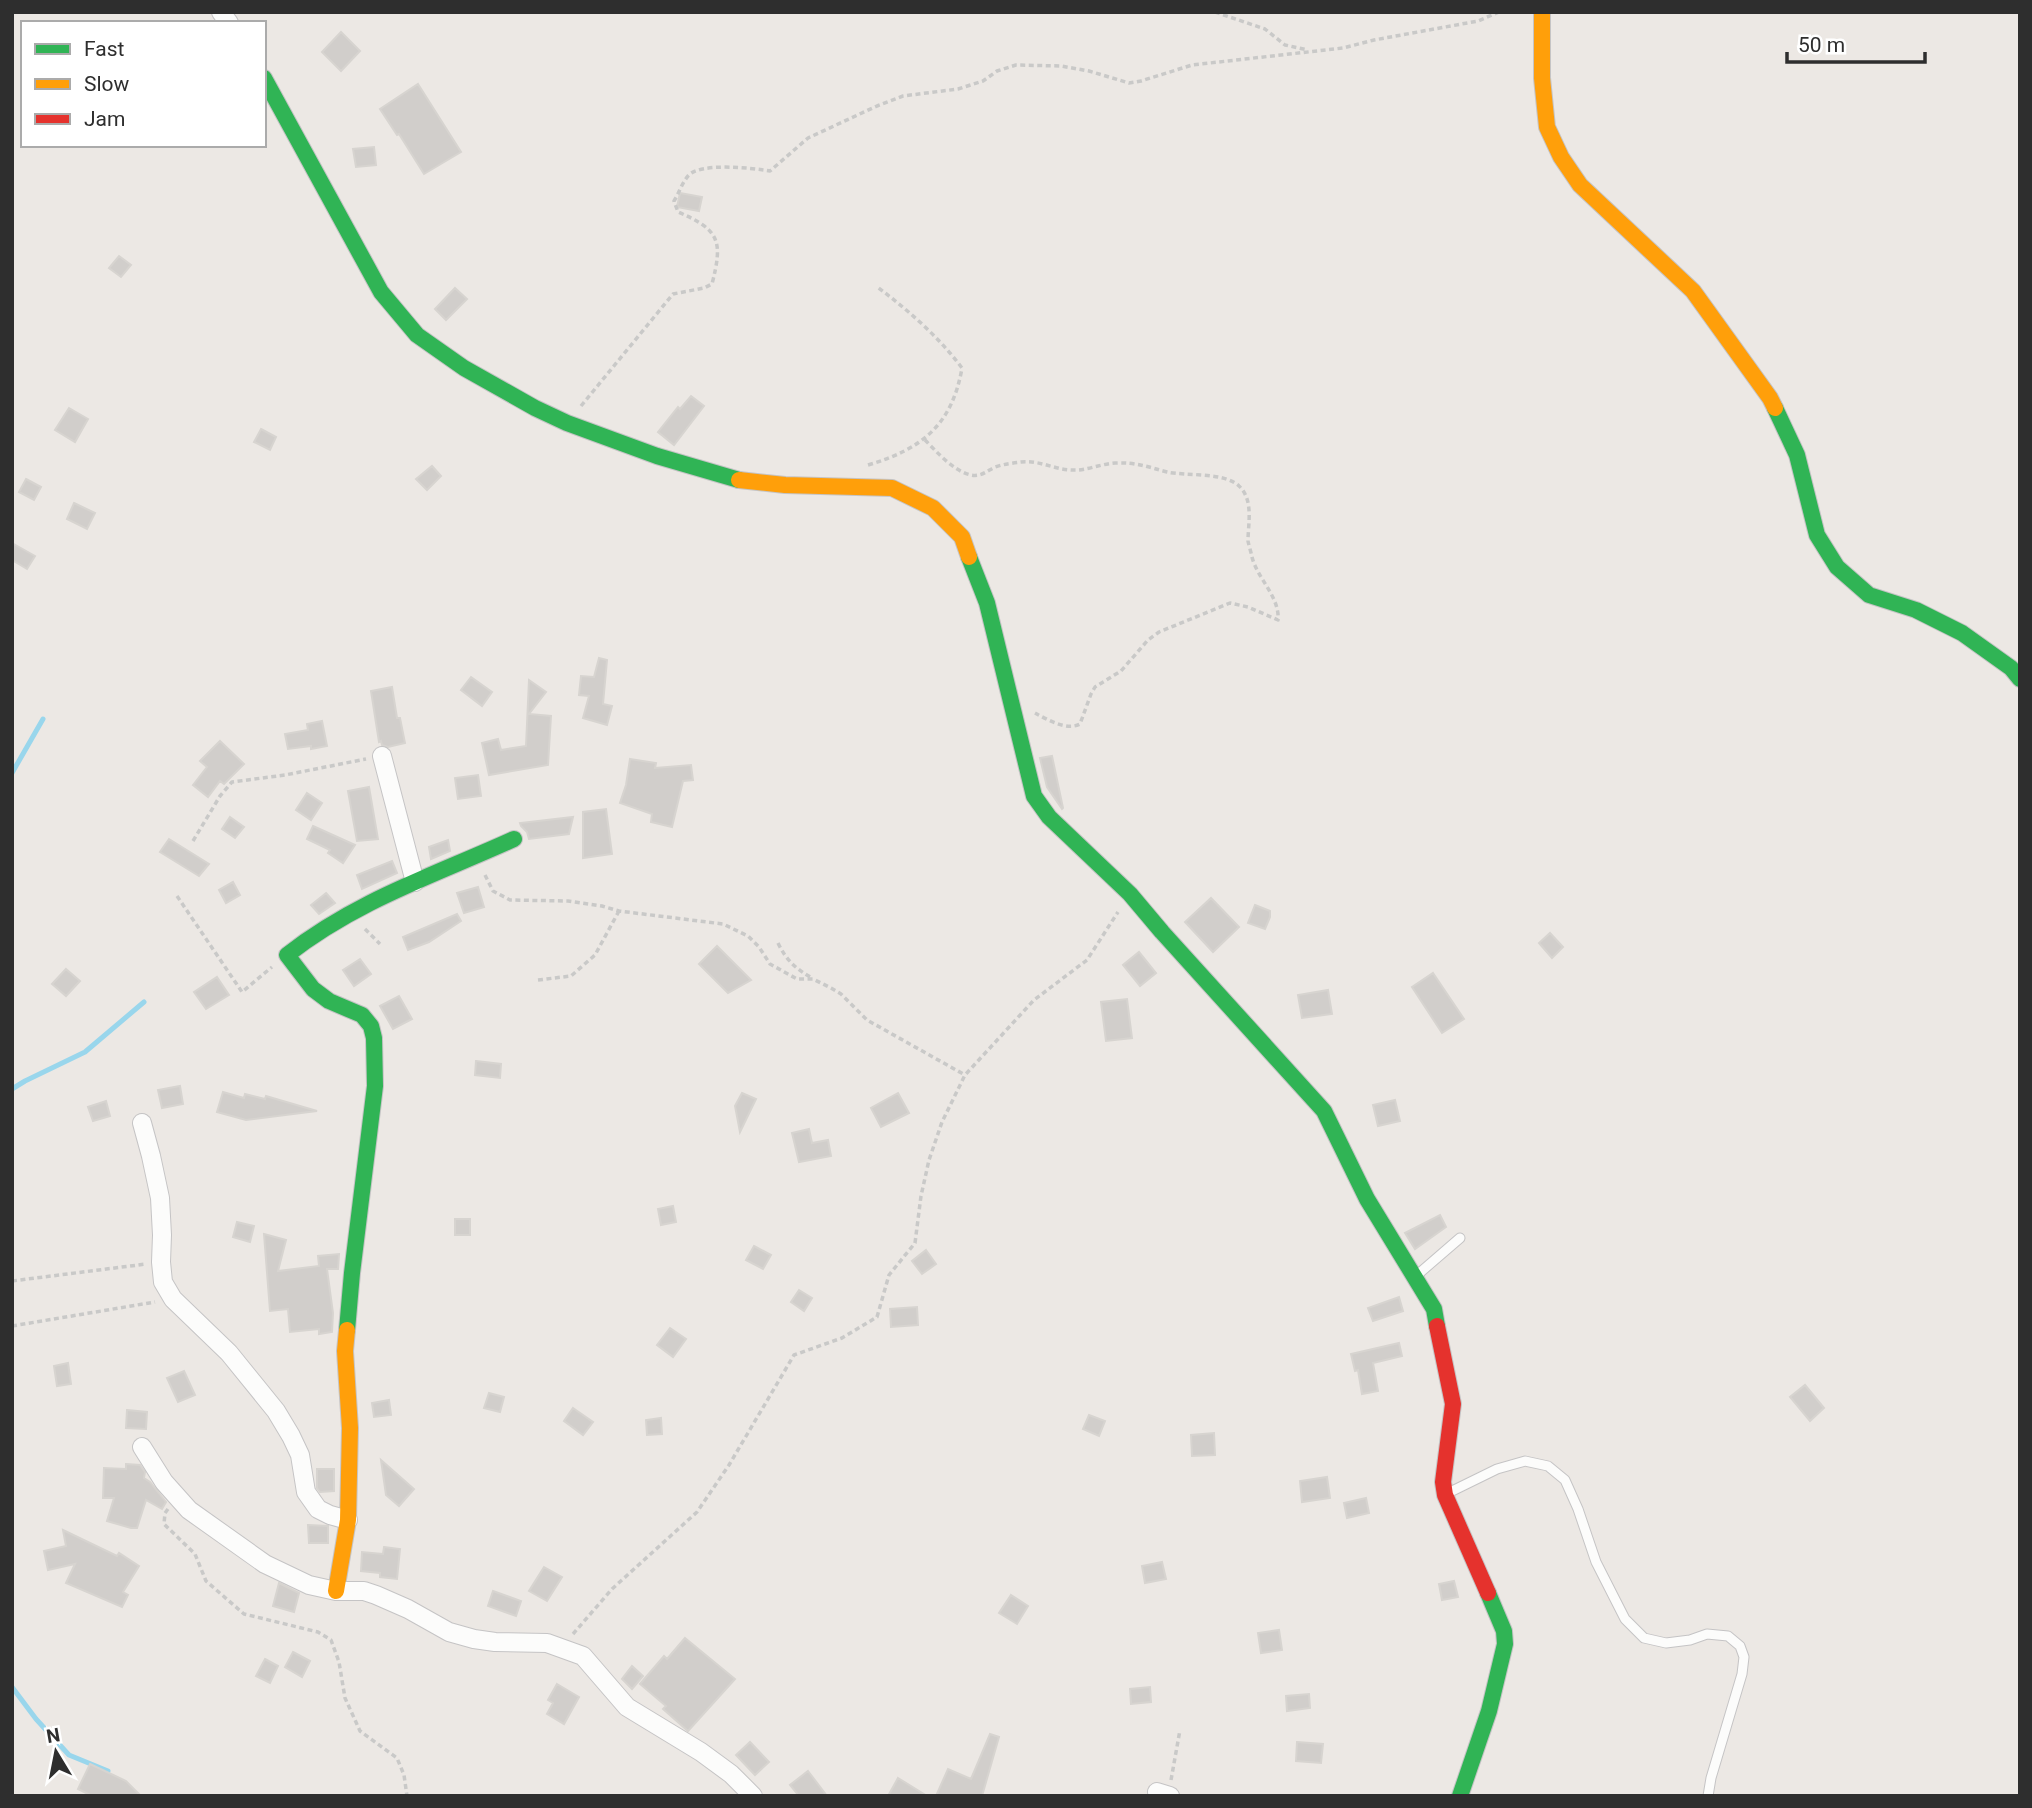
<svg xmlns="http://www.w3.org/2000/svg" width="2032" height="1808" font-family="Roboto,sans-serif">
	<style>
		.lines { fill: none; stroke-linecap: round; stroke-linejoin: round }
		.stream { stroke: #99d6ec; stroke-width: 5 }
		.building { fill: #d1cecb; stroke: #d7d4d0; stroke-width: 2 }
		.lane-casing { stroke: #c5c4c5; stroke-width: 11 }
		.street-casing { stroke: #c5c4c5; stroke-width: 20 }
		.fast-casing { stroke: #c5c4c5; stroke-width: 18 }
		.slow-casing { stroke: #c5c4c5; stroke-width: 18 }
		.jam-casing { stroke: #c5c4c5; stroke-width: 18 }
		.path { stroke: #c9c9c8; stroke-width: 3.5; stroke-dasharray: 5 3.5; stroke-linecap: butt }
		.lane { stroke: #fcfcfb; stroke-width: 9 }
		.street { stroke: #fcfcfb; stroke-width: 18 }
		.fast { stroke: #30b455; stroke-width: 16 }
		.slow { stroke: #ff9f0a; stroke-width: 16 }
		.jam { stroke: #e5322d; stroke-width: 16 }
	</style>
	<rect width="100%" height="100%" fill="#ece8e4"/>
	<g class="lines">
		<!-- stream -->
		<path class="stream" d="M12,773L43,719
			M12,1089L25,1081L85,1052L144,1002
			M12,1687L36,1719L69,1755L108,1771"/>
	</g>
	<!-- building -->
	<path class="building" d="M341,32L360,51L341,71L322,52Z
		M418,84L461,152L424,174L399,134L397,135L380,109Z
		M374,147L376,165L356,167L353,149Z
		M680,193L702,197L699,211L677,207Z
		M119,256L131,265L121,277L109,268Z
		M455,288L467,299L446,320L435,309Z
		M691,396L704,406L674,445L658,432L678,407L680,409Z
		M69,408L88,419L75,442L55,430Z
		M261,429L276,437L270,450L254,442Z
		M432,466L441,476L427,490L416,479Z
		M26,479L41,487L34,500L19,492Z
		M74,503L95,513L87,529L67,519Z
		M12,543L35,556L27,569L12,560Z
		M599,658L607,660L603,704L612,706L607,725L583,718L589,696L579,695L581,676L594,677Z
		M471,677L492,692L482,706L461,690Z
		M529,680L546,692L529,714L551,716L548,765L489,775L482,743L498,739L501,750L526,746Z
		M392,687L397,718H400L405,743L388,747L382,745L381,741L379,742L371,691Z
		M322,721L327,746L311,749V746L288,749L285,734L308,730L307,724Z
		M220,741L244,764L224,784L220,781L208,797L193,785L207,767L200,761Z
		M1052,756L1063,808L1062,809L1047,787L1040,758Z
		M630,759L656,763L655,768L691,765L693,780L683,781L672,827L651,822L652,814L620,803L626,785Z
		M478,775L481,796L458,799L455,778Z
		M369,787L378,839L357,841L348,791Z
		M307,793L322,803L311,820L296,810Z
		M606,809L612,854L583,858V812Z
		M230,817L244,827L235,838L222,829Z
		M573,817L569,834L529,839L527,832L521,826L520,823Z
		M313,826L355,845L343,863L328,853L330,850L307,839Z
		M169,839L209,864L199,876L160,852Z
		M448,840L450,851L431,859L429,847Z
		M392,861L397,873L362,889L357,875Z
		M233,882L240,895L226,903L219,890Z
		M478,887L484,907L464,913L457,893Z
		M326,893L335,903L319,914L311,905Z
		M1211,898L1239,927L1213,952L1185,922Z
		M1255,905L1270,911V917L1265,929L1248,923Z
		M457,914L461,921L429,942L408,950L403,937Z
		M1550,933L1563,947L1552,958L1539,943Z
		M717,946L751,980L728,993L699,964Z
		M1139,952L1156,973L1140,986L1123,965Z
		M360,959L371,974L354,986L343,970Z
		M66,969L80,981L66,996L52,984Z
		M1433,973L1464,1019L1442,1033L1412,987Z
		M217,977L229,995L206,1009L194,992Z
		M1328,990L1332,1014L1302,1018L1298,995Z
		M399,996L412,1019L393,1029L380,1006Z
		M1127,999L1132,1038L1106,1041L1101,1002Z
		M476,1061L501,1064L500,1078L475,1075Z
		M180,1086L183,1104L162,1108L158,1090Z
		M223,1092L244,1098L245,1094L265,1099L266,1096L317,1111L246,1120L217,1112Z
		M742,1093L756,1099L740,1132L735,1106Z
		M898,1093L909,1113L881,1127L871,1108Z
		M1395,1100L1400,1121L1378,1126L1373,1105Z
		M106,1101L110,1116L93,1121L88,1107Z
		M809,1129L812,1143L828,1140L831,1156L799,1162L792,1133Z
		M673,1206L676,1222L661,1225L658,1209Z
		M1440,1215L1446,1227L1415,1249L1405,1233Z
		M455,1219H470V1235H455Z
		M237,1222L254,1226L250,1242L233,1237Z
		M264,1234L286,1240L278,1271L319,1266L318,1256L339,1254L338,1269H327L333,1313L332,1332L319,1334V1329L290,1332L288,1309L270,1311Z
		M754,1246L771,1255L763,1269L746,1260Z
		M926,1250L936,1264L922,1274L912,1261Z
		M799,1290L812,1298L804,1311L791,1302Z
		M1399,1297L1403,1311L1373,1321L1368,1308Z
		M917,1307L918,1325L891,1327L890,1309Z
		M670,1328L686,1339L673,1357L657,1345Z
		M1399,1343L1402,1356L1373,1363L1378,1391L1362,1394L1358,1370L1355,1371L1351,1354Z
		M68,1363L71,1384L57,1386L54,1366Z
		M184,1371L195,1395L178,1402L167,1378Z
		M1805,1385L1824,1408L1810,1421L1790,1397Z
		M489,1393L504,1397L500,1412L484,1408Z
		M389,1400L391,1415L374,1417L372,1403Z
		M573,1408L593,1422L583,1435L564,1421Z
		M127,1410L147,1412L146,1429L126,1428Z
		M1089,1415L1105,1421L1099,1436L1083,1429Z
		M661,1418L662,1434L647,1435L646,1420Z
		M1214,1433L1215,1455L1192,1456L1191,1435Z
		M381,1460L414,1489L399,1506L386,1495Z
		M126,1464L140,1465L145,1472L144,1478L150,1482L166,1502L162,1509L146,1500L137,1528H131L107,1521L114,1498H103L104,1468L126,1469Z
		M317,1469H334V1491L320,1492L317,1488Z
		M1327,1477L1330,1498L1302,1502L1300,1481Z
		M1366,1498L1369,1513L1347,1518L1344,1503Z
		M308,1525L328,1526V1543H309Z
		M63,1530L117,1556L119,1553L139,1566L123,1592L128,1595L122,1607L66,1583L75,1564L48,1570L44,1551L66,1546Z
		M384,1547L400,1549L397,1579L380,1577V1573L361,1571L362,1552L383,1554Z
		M1162,1562L1166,1579L1145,1583L1142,1566Z
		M544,1567L562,1577L547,1601L529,1591Z
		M1454,1581L1458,1597L1442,1600L1439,1584Z
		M279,1583L299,1593L294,1612L273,1606Z
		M493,1591L521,1601L516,1616L488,1606Z
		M1011,1595L1028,1606L1017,1624L999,1613Z
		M1279,1630L1282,1650L1261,1653L1258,1633Z
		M685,1638L735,1679L688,1731L663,1709L666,1706L640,1684L664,1656L667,1659Z
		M293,1652L310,1661L302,1677L285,1667Z
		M265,1659L278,1666L270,1683L256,1676Z
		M632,1666L643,1676L632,1689L622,1679Z
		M557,1684L579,1697L564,1724L547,1714L553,1703L548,1700Z
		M1150,1687L1151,1702L1131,1704L1130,1689Z
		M1309,1694L1310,1708L1287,1711L1286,1696Z
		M990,1734L999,1737L982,1796H936L948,1769L971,1779Z
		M750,1742L769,1762L755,1775L736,1755Z
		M1297,1742L1323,1744L1321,1763L1296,1761Z
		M90,1764L126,1781L141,1796H92L78,1789Z
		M808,1771L827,1796H799L790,1785Z
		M898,1778L927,1796H888Z"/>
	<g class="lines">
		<!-- lane casing -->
		<g class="lane-casing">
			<path id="lane" d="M1416,1276L1460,1238
				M1446,1494L1497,1469L1525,1461L1548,1466L1565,1480L1578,1509L1596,1562L1625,1619L1644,1638L1666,1643L1690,1640L1707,1634L1728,1636L1740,1646L1744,1657L1742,1674L1711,1778L1708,1796"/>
		</g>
		<!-- street casing -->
		<g class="street-casing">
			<path id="street" d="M221,12L229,23
				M382,756L415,882
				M142,1123L151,1156L160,1198L162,1235L161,1262L163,1282L173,1299L229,1353L276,1411L291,1436L300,1455L306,1492L318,1509L330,1515L348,1520
				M142,1447L164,1482L189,1510L265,1564L309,1585L336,1591H364L376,1595L408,1609L449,1632L474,1639L495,1642L547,1643L583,1656L627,1707L701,1752L731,1774L753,1796
				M1157,1792L1170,1796"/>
		</g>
		<!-- fast casing -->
		<g class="fast-casing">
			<path id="fast" d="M264,78L381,292L417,335L464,368L535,408L567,423L657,456L739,480
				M1775,408L1797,455L1817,535L1837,567L1869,595L1916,610L1962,633L2011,668L2020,679
				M969,557L987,603L1034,796L1049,817L1130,894L1162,932L1324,1111L1367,1199L1434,1309L1437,1326
				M347,1330L352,1273L375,1086L374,1038L371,1026L362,1015L329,1001L313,989L287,955C357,900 435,875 514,839
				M1460,1796L1489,1711L1505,1644L1504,1631L1488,1593"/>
		</g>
		<!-- slow casing -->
		<g class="slow-casing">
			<path id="slow" d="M1542,12V78L1547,127L1561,157L1580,185L1693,291L1770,398L1775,408
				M739,480L785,485L892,488L933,508L962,537L969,557
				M336,1591L348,1520L350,1428L345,1351L347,1330"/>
		</g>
		<!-- jam casing -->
		<g class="jam-casing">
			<path id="jam" d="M1437,1326L1453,1404L1443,1482L1445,1495L1488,1593"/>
		</g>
		<!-- path -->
		<path class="path" d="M1215,12L1265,29L1285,45L1308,50
			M581,406L673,294L704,288L712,284C723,241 720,230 678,212L674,201C679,193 682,183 688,176C699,162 753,168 770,171L808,138L877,106L903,96L958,89L983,81L997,71L1016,65L1061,66L1089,71L1129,83L1141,81L1192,65L1343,48L1374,40L1478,21L1499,12
			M925,440C937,452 953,471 971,475C981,477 987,471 995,467C1004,464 1013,463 1021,462C1040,460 1055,470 1073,470C1085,471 1100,464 1115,463C1136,462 1148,467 1167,472C1185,476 1225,472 1239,486C1254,500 1248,524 1248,541C1249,546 1251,552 1252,557C1257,578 1280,597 1278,620L1248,607L1230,603L1159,632L1148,640L1121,671L1095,687L1091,694L1080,724C1067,731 1048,720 1035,713
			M868,465C922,449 952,425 962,368C938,336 908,310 876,286
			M193,841L220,796L232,782L285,775L366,759
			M485,875L493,891L510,900L568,901L602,906L619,911L723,924L748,936L759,947L770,964L797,979H813L831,988L841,994L867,1020L965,1075
			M177,896L242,992L272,967
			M365,929L380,944
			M778,943C786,960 796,969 812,978
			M538,980L571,976L595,955L619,911
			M12,1281L146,1264
			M12,1326L155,1302
			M168,1509L165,1513L164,1524L195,1554L206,1581L244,1614L318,1632L331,1640L339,1662L345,1698L360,1731L397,1758L404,1775L407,1796
			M573,1634L612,1589L697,1512L729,1465L794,1355L842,1338L877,1317L889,1275L915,1243L921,1196L929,1160L942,1122L965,1075L1034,1000L1087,960L1118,912
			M1171,1780L1180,1730"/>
		<!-- lane -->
		<use href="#lane" class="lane"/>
		<!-- street -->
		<use href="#street" class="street"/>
		<!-- fast -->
		<use href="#fast" class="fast"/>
		<!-- slow -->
		<use href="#slow" class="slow"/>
		<!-- jam -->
		<use href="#jam" class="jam"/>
	</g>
	<!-- border -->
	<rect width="2032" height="1808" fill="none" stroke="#2e2e2e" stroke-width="28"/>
	<!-- legend -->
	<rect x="21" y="21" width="245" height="126" fill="#ffffff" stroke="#ababab" stroke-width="2"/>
	<rect x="35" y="44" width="35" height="10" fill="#30b455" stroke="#ababab" stroke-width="2"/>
	<text x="84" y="56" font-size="21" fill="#2e2e2e">Fast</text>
	<rect x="35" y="79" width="35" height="10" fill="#ff9f0a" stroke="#ababab" stroke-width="2"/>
	<text x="84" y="91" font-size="21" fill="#2e2e2e">Slow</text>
	<rect x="35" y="114" width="35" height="10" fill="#e5322d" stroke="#ababab" stroke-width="2"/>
	<text x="84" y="126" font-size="21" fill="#2e2e2e">Jam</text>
	<!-- north arrow -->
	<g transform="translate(56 1752) rotate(350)" stroke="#ffffff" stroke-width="5" paint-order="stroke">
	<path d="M0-5L12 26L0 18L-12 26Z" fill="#2e2e2e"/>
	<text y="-10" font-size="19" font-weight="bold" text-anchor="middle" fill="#2e2e2e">N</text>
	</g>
	<!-- scale -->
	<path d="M1787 52v10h138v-10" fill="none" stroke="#2e2e2e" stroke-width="3.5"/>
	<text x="1798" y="52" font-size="21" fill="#2e2e2e" stroke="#ffffff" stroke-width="5" paint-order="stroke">50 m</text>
</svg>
